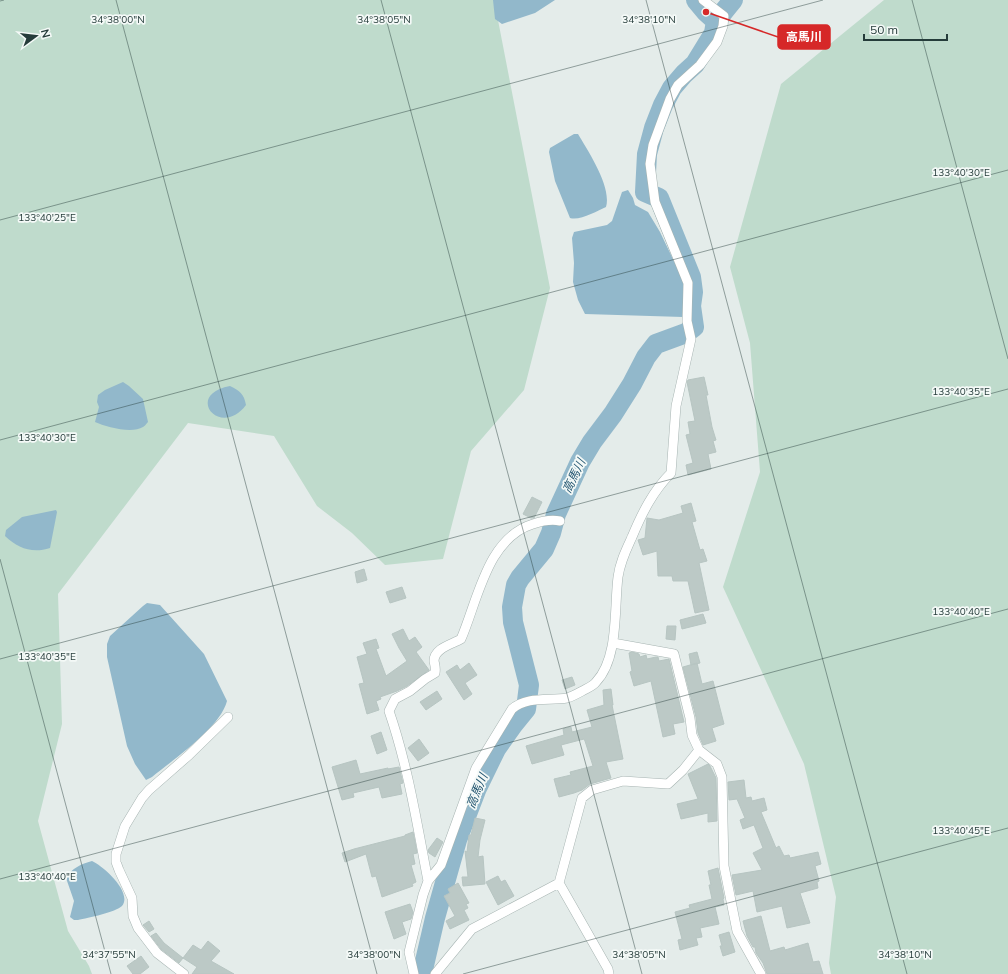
<svg xmlns="http://www.w3.org/2000/svg" width="1008" height="974" font-family="Mulish,'Noto Sans JP',sans-serif">
	<style>
		.green { fill: #bfdbcc }
		.water { fill: #92b8cb }
		.lines { fill: none; stroke-linecap: round; stroke-linejoin: round }
		.river { stroke: #92b8cb; stroke-width: 20 }
		.building { fill: #bcc9c6; stroke: #b7c5c2 }
		.street-casing { stroke: #a7b4b2; stroke-width: 10 }
		.street { stroke: #fff; stroke-width: 9 }
		.ticks { fill: none; stroke: #253c3a; stroke-width: 1; stroke-opacity: 0.45 }
		.labels { text-anchor: middle; stroke-width: 3.5; stroke-linejoin: round; paint-order: stroke }
		.water-label { font-size: 12px; font-style: italic; fill: #255772; stroke: #f4f9f7 }
		.ticks-label { font-size: 10px; text-anchor: middle; fill: #253c3a; stroke: #f4f9f7; stroke-width: 3.5; stroke-linejoin: round; paint-order: stroke }
		.leader { fill: none; stroke: #d62828; stroke-width: 1.5 }
		.callout-dot { fill: #d62828; stroke: #f4f9f7; stroke-width: 1.5 }
		.callout { fill: #d62828; stroke: #d62828; stroke-width: 1.5 }
		.callout-label { font-size: 12px; text-anchor: middle; font-weight: bold; fill: #fff }
	</style>
	<rect width="100%" height="100%" fill="#e4ecea"/>
	<!-- green -->
	<path class="green" d="M0,0H514L497,15L550,288L524,390L471,451L443,559L385,565L352,533L317,506L274,436L188,423L58,594L62,724L38,821L68,931L89,966L92,974H0Z
		M884,0H1008V974H831L829,963L836,897L804,764L723,587L760,472L750,343L730,267L781,84Z"/>
	<!-- water -->
	<path class="water" d="M493,0H555L535,13L502,24L495,19Z
		M574,134H578C588,151 612,187 606,207C597,211 580,221 570,218L555,181L549,152L550,148Z
		M628,190L633,198L635,205L648,212L660,232L683,280L684,301L683,317L585,314L578,300L573,282L574,263L572,238L574,232L607,225L612,221L622,192Z
		M123,382L129,386L143,399L148,422C147,423 144,427 143,427C132,434 106,427 95,422L99,407L97,402L98,395L105,390Z
		M230,386C240,391 244,394 246,405C221,439 183,395 230,386Z
		M56,510L57,512L50,548C32,554 18,548 5,536L6,530L22,517Z
		M147,603L160,605L204,654L227,701C220,728 174,759 152,777L146,780L135,764L127,746L107,657V644L110,636L143,606Z
		M92,861C103,866 133,892 122,906C116,912 88,918 78,920H74L70,917L74,901L66,878C72,868 81,864 92,861Z"/>
	<g class="lines">
		<!-- river -->
		<path class="river" d="M696,0L706,12L716,21
			M422,974L435,918L457,840L477,788L496,749L513,725L526,709L529,685L513,622L512,607L516,585L520,578L544,549L551,533L556,514L580,462L592,442L613,414L632,384L646,357L656,344L686,333L694,327L691,306L693,292L691,277L659,198L645,192L647,154L654,128L663,105L672,88L684,74L695,64L714,33L716,21L733,0"/>
	</g>
	<!-- building -->
	<path class="building" d="M704,377L708,395H706L712,427L716,440L713,441L716,452L708,454L711,469L688,475L686,465L693,463L686,435L690,434L688,422L695,421L687,382L688,380Z
		M532,497L542,502L534,518H531L523,514Z
		M691,503L696,521L692,522L700,550L703,549L707,561L699,563L709,610L695,613L688,581H673L672,576H658L657,551L643,555L638,540L645,538L647,518L659,520L683,513L681,506Z
		M364,569L367,580L357,583L355,572Z
		M402,587L406,598L390,603L386,592Z
		M703,614L706,623L682,629L680,620Z
		M667,626H676L675,640L666,639Z
		M403,629L409,641L415,637L422,647L416,652L429,670L407,686L397,691L380,697L381,699L376,701L379,710L367,714L359,684L364,683L357,657L367,654L363,643L376,639L379,648L376,649L386,676L407,661L399,648L392,634Z
		M632,652L639,654L640,657L646,655L647,659L656,657H658L659,661L669,659L684,722L673,724L675,734L663,737L651,681L634,686L630,672L632,671L629,653Z
		M697,652L700,663L691,665L689,654Z
		M469,663L477,675L465,683L472,694L464,700L446,672L457,665L460,670Z
		M697,663L702,684L713,681L724,724L712,728L716,741L703,745L698,733L696,717L683,667Z
		M572,677L575,685L565,689L562,680Z
		M611,689L613,705H612L623,759L606,762L611,778L590,784L582,790L574,793L559,797L554,779L571,775L570,772L593,766L585,741L584,739L561,745L564,755L532,764L526,746L564,735L563,729L571,727L572,732L592,727L587,710L604,705L603,690Z
		M437,691L442,699L426,710L420,702Z
		M381,732L387,750L377,754L371,736Z
		M419,739L429,753L418,761L408,748Z
		M356,760L360,774L388,768V769L399,767L403,783L400,784L402,794L382,798L379,787L353,793L354,797L342,800L332,767Z
		M708,764L710,766L716,778L717,821L708,822V813L681,819L677,804L698,799L688,774Z
		M744,780L746,798L751,797L752,801L764,798L767,810L761,812L776,848L779,846L784,856L789,855L790,858L818,852L821,864L815,866L819,881L817,882L818,888L800,893L810,923L787,928L782,906L757,912L753,891L736,895L732,875L762,870L753,853L763,848L754,825L743,829L740,820L745,818L737,799L729,800L728,782Z
		M475,818L485,820L480,840L478,857L483,856L485,884L463,886L462,877H468L465,851L467,852L469,835H471Z
		M413,832L417,853L413,854L415,864L411,865L416,882L412,884L413,886L382,897L376,876L372,877L366,854L345,862L342,853L354,849L405,836V835Z
		M437,838L443,842L435,857L429,853L428,850Z
		M718,868L724,898L723,899L724,905L715,907L719,924L700,928L702,937L696,938L698,945L680,950L678,940L682,939L675,912L690,908L689,905L712,899L709,885H711L708,871Z
		M498,876L501,882L505,880L514,896L498,905L486,882Z
		M458,883L469,903L466,904L468,908L464,910L469,920L450,929L446,921L455,916L444,896L450,893L448,889Z
		M410,904L413,912L411,919L402,922L406,934L394,939L385,912Z
		M761,916L770,951L784,947L785,950L808,943L813,962L819,961L823,974H767L763,963L756,953L755,947H753L747,936L743,921Z
		M149,921L154,929L149,932L143,925Z
		M729,932L735,952L723,956L720,946H722L719,935Z
		M156,933L164,943L183,958L179,963L161,949L151,936Z
		M208,941L220,951L211,961L234,974H192L197,967L183,958L193,945L201,950Z
		M141,956L149,967L140,974H133L127,966Z"/>
	<g class="lines">
		<!-- street casing -->
		<g class="street-casing">
			<path id="street" d="M613,643L674,654L690,718L692,735L699,750L717,764L722,777L724,866L737,931L761,974
				M428,881C417,824 408,766 389,711L395,699L410,691L425,679L435,673C436,668 435,666 434,661C434,648 453,644 461,639C478,600 487,538 533,524C542,521 550,519 560,521
				M559,883L608,969L609,974
				M184,974L157,953L138,928L133,916L132,898L119,870L116,862V854L125,826L142,798L149,790L189,755L228,717
				M414,974L409,952L423,895L428,881L441,865L476,768L512,709C527,696 549,701 567,698C574,696 580,692 586,689C590,687 594,685 596,682C619,658 614,608 618,577C620,562 626,550 632,537C642,513 653,491 671,473L676,406L691,339L687,321L688,283L655,202L650,164L653,145L670,99L678,85L700,65L717,42L723,26L724,16L703,0
				M435,974L472,929L559,883L582,798L592,790L623,781L668,784L683,770L699,750"/>
		</g>
		<!-- street -->
		<use href="#street" class="street"/>
	</g>
	<!-- ticks -->
	<path class="ticks" d="M116,0L377,974M381,0L642,974M646,0L907,974M912,0L1008,359M0,1L4,0M0,220L823,0M0,440L1008,170M0,559L111,974M0,659L1008,389M0,879L1008,609M463,974L1008,828"/>
	<g class="labels">
		<!-- water labels -->
		<g class="water-label">
			<text transform="translate(574 476) rotate(-64)" y="4">高馬川</text>
			<text transform="translate(477 791) rotate(-67)" y="4">高馬川</text>
		</g>
	</g>
	<g class="ticks-label">
		<text x="118" y="23">34°38'00"N</text>
		<text x="384" y="23">34°38'05"N</text>
		<text x="649" y="23">34°38'10"N</text>
		<text x="961" y="176">133°40'30"E</text>
		<text x="47" y="221">133°40'25"E</text>
		<text x="961" y="395">133°40'35"E</text>
		<text x="47" y="441">133°40'30"E</text>
		<text x="961" y="615">133°40'40"E</text>
		<text x="47" y="660">133°40'35"E</text>
		<text x="961" y="834">133°40'45"E</text>
		<text x="47" y="880">133°40'40"E</text>
		<text x="109" y="958">34°37'55"N</text>
		<text x="374" y="958">34°38'00"N</text>
		<text x="639" y="958">34°38'05"N</text>
		<text x="905" y="958">34°38'10"N</text>
	</g>
	<!-- callouts -->
	<path class="leader" d="M706 12L778 37"/>
	<circle class="callout-dot" cx="706" cy="12" r="4"/>
	<rect class="callout" x="778" y="25" width="52" height="24" rx="4"/>
	<g class="callout-label">
		<text x="804" y="41">高馬川</text>
	</g>
	<!-- north arrow -->
	<g transform="translate(36 36) rotate(75)" stroke="#f4f9f7" stroke-width="3" paint-order="stroke">
	<path d="M0-3L7 15L0 10L-7 15Z" fill="#253c3a"/>
	<text y="-6" font-size="11" font-weight="bold" text-anchor="middle" fill="#253c3a">N</text>
	</g>
	<!-- scale -->
	<path d="M864 34v6h83v-6" fill="none" stroke="#253c3a" stroke-width="2"/>
	<text x="870" y="34" font-size="12" fill="#253c3a" stroke="#f4f9f7" stroke-width="3" paint-order="stroke">50 m</text>
</svg>
